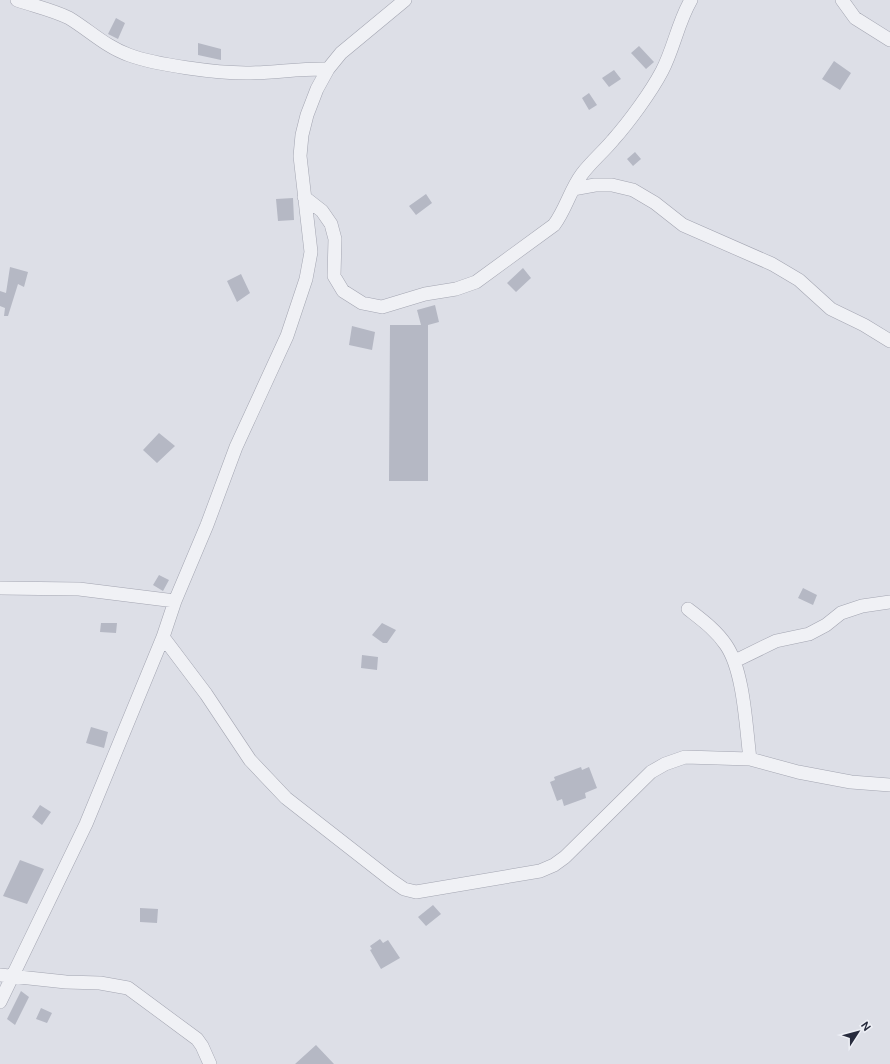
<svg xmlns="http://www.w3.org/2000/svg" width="890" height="1064" font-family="'DM Sans',sans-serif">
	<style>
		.building { fill: #b5b8c4 }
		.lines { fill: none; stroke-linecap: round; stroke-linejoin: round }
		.minor-casing { stroke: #a3a5b1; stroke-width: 14 }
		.minor { stroke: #f0f1f5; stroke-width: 13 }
	</style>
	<rect width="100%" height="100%" fill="#dddfe7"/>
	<!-- building -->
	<path class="building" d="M116,18L125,23L118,39L108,34Z
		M198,43L221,49V60L198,55Z
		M639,46L654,62L646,69L631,53Z
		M834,61L851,73L840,90L822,79Z
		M614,70L621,79L609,87L602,78Z
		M589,93L597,105L589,110L582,98Z
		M635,152L641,159L633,166L627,159Z
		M426,194L432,203L416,215L409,206Z
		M293,198L294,220L278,221L276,199Z
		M10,267L28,272L24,287L18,284L8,316H4L5,308L0,306V291L6,293Z
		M523,268L531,278L516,292L507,283Z
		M241,274L250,293L237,302L227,281Z
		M435,305L439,322L428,325V481H389L390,325H421L417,310Z
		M352,326L375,332L372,350L349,345Z
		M159,433L175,446L157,463L143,450Z
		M159,575L169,580L163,591L153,585Z
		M803,588L817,595L813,605L798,598Z
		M101,623H117L116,633L100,632Z
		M382,623L396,630L387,643H383L372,635Z
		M362,655L378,657L377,670L361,668Z
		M91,727L108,732L104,748L86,743Z
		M581,767L582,770L589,767L597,788L585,793L586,798L564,806L562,799L557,801L550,782L555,780L554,777Z
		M40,805L51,812L42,825L32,817Z
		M20,860L44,869L27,904L3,896Z
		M433,905L441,914L426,926L418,917Z
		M140,908L158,909L157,923L140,922Z
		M380,939L383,943L388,940L400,958L381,969L370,950L372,949L370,946Z
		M21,991L29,997L15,1025L7,1019Z
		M41,1008L52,1013L47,1023L36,1019Z
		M316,1045L334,1064H295Z"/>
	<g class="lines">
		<!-- minor casing -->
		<g class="minor-casing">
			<path id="minor" d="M17,0C34,6 53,10 69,18C89,30 106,47 129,55C156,65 216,73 246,73C274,73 301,68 328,69
				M842,0L855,18L890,40
				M573,189L595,185H612L633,190L655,203L683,225L772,264L799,280L831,309L864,325L890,341
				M304,197L322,211L331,224L335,239L334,276L343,291L362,303L382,307L425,294L456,289L476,282L554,225C566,209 570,190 582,174C591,162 603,152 613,140C629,122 651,92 662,71C674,48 678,22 691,0
				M0,588L79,589L175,601
				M688,609C702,620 716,630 726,645C744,671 746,728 750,759
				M163,637L206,694L250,760L286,798L391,880L404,889L416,892L540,871L554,865L565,857L651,772L665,764L685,757L750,759L798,772L851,782L890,785
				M735,661L776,641L809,634L826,625L841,613L862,606L890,602
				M0,975L66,982L100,983L128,988L197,1039L202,1046L210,1064
				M0,1002L86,824L163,637L175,601L207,525L236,447L287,336L306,279L311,252L300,156L302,135L307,115L317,89L328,69L341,53L405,0"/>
		</g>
		<!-- minor -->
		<use href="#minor" class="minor"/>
	</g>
	<!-- north arrow -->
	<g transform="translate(858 1032) rotate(54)" stroke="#edeff5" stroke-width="3" paint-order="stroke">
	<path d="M0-3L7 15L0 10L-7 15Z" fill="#272b3d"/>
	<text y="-6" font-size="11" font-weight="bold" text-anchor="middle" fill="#272b3d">N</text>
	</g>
</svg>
